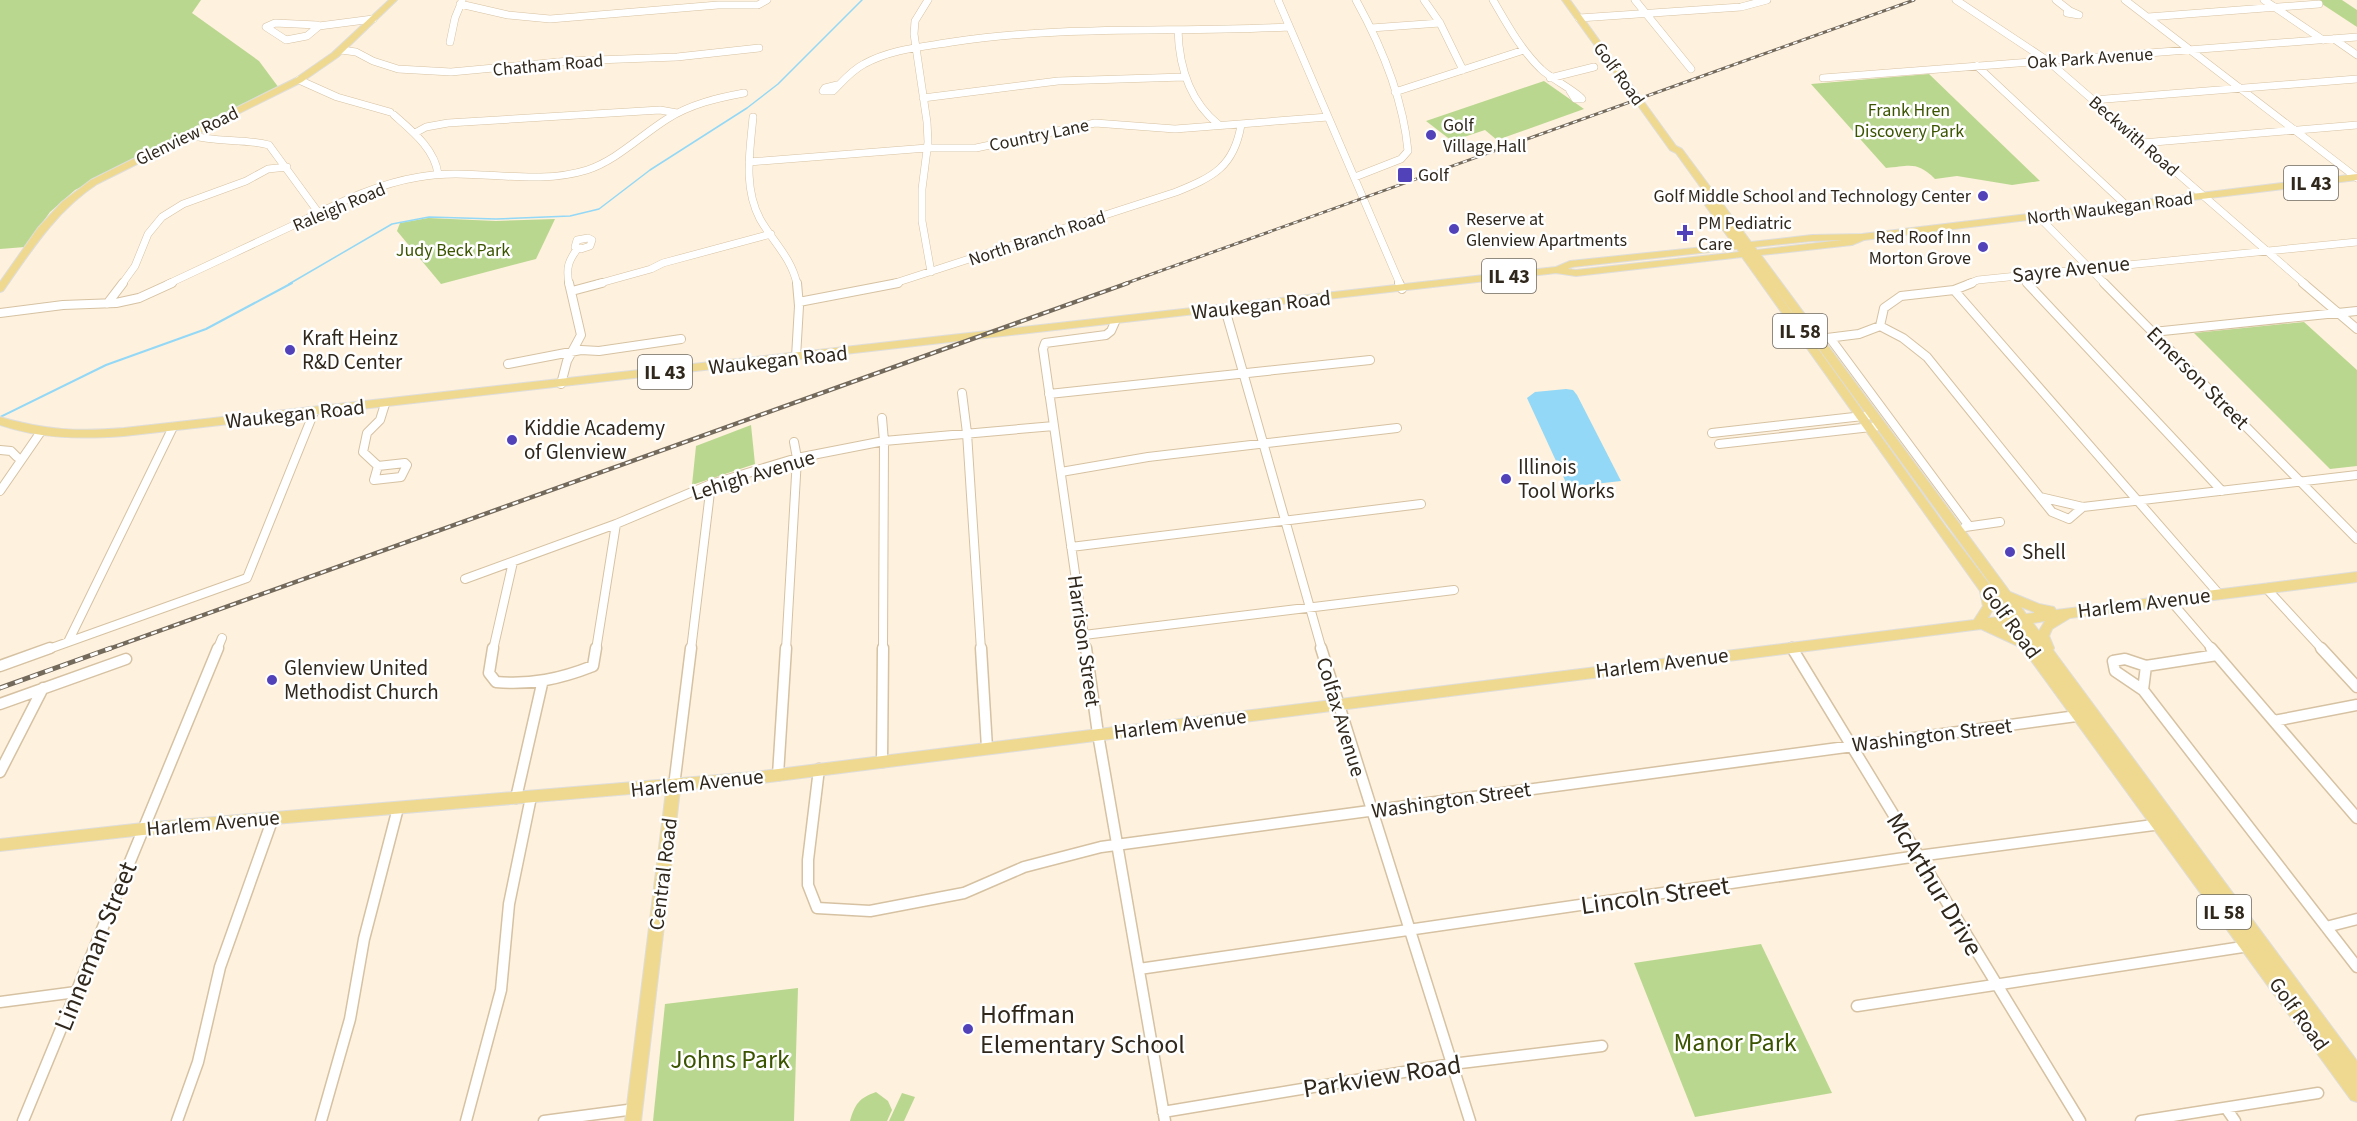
<svg xmlns="http://www.w3.org/2000/svg" width="2357" height="1121" font-family="'Source Sans 3',sans-serif">
	<style>
		.green { fill: #bad790 }
		.water { fill: #93d8f6 }
		.lines { fill: none; stroke-linecap: round; stroke-linejoin: round }
		.stream-far1 { stroke: #93d8f6; stroke-width: 1.5 }
		.stream { stroke: #93d8f6; stroke-width: 2 }
		.minor-far2-casing { stroke: #d6c2a2; stroke-width: 8 }
		.minor-far1-casing { stroke: #d6c2a2; stroke-width: 10 }
		.minor-casing { stroke: #d6c2a2; stroke-width: 13 }
		.major-casing { stroke: #dedddb; stroke-width: 2 }
		.minor-far2 { stroke: #fff; stroke-width: 7 }
		.minor-far1 { stroke: #fff; stroke-width: 8 }
		.minor { stroke: #fff; stroke-width: 10 }
		.major { fill: #efd990; fill-rule: evenodd }
		.rail-far2-casing { stroke: #746a5c; stroke-width: 3 }
		.rail-far1-casing { stroke: #746a5c; stroke-width: 4.5 }
		.rail-casing { stroke: #746a5c; stroke-width: 5 }
		.rail-far2 { stroke: #fff; stroke-width: 1.5; stroke-dasharray: 4.5; stroke-linecap: butt }
		.rail-far1 { stroke: #fff; stroke-width: 2; stroke-dasharray: 6; stroke-linecap: butt }
		.rail { stroke: #fff; stroke-width: 3; stroke-dasharray: 8; stroke-linecap: butt }
		.poi-dot { fill: #5142b9; stroke: #fff; stroke-width: 2 }
		.labels { text-anchor: middle; stroke-width: 5; stroke-linejoin: round; paint-order: stroke }
		.far-street-label { font-size: 18px; fill: #30281c; stroke: #fff }
		.far-park-label { font-size: 18px; fill: #3b5400; stroke: #fff }
		.far-poi-label { font-size: 18px; fill: #30281c; stroke: #fff; text-anchor: start }
		.shield { fill: #fff; stroke: #6e6860; stroke-width: 1.5 }
		.shield-label { font-size: 20px; font-weight: bold; fill: #30281c }
		.street-label { font-size: 21px; fill: #30281c; stroke: #fff }
		.poi-label { font-size: 21px; fill: #30281c; stroke: #fff; text-anchor: start }
		.near-street-label { font-size: 26px; fill: #30281c; stroke: #fff }
		.near-poi-label { font-size: 26px; fill: #30281c; stroke: #fff; text-anchor: start }
		.near-park-label { font-size: 26px; fill: #3b5400; stroke: #fff }
	</style>
	<rect width="100%" height="100%" fill="#fef1de"/>
	<!-- green -->
	<path class="green" d="M0,0H201L192,13L259,61L279,88L75,190L50,212L25,247L0,249Z
		M2316,0H2342L2357,10V27Z
		M1929,74L2040,181L2012,185L1957,176L1935,179C1917,161 1910,166 1886,168L1811,84Z
		M1544,81L1584,109L1497,140L1485,130L1452,141L1426,121Z
		M428,218L496,221L555,219L536,259L441,284L397,231L400,223Z
		M2304,322L2357,370V466L2330,469L2194,333Z
		M751,425L755,464L692,485L696,446Z
		M1761,944L1832,1093L1695,1117L1634,963Z
		M798,988L794,1121H653L665,1004Z
		M876,1092L888,1101L892,1110L887,1121H850C855,1104 859,1098 876,1092Z
		M902,1093L915,1097L904,1121H889Z"/>
	<!-- water -->
	<path class="water" d="M1566,389L1573,390L1577,395L1621,481L1568,487L1527,398L1535,392Z"/>
	<g class="lines">
		<!-- stream-far1 -->
		<path class="stream-far1" d="M289,284L392,224L429,217L496,219L570,216L599,209L650,170L747,108L778,84L862,0"/>
		<!-- stream -->
		<path class="stream" d="M0,417L106,365L206,329L292,283"/>
		<!-- minor-far2 casing -->
		<g class="minor-far2-casing">
			<path id="minor-far2" d="M928,0L915,21L914,34L927,122L928,142L922,189V221L931,272
				M1278,0L1400,284
				M1424,0L1440,23L1463,70
				M1493,0C1507,24 1521,50 1541,69C1550,78 1579,93 1582,99H1575L1570,91
				M1635,0L1691,69
				M1956,0L2048,61L2305,284
				M2056,0L2070,11
				M2125,0L2357,178
				M2264,0L2323,40
				M460,4L508,15L550,19L718,5H758L767,0
				M2070,11L2079,15L2067,13Z
				M2148,17L2319,4
				M1579,18L1741,7L1767,0
				M275,23L317,25L319,26L307,36L286,40L266,27Z
				M319,26L373,19
				M1371,28L1440,23
				M1178,30C1179,67 1189,101 1219,125
				M2334,39L2357,55
				M450,42L455,18L462,1
				M341,50L356,52L373,61L398,69L451,72L569,61L677,57L759,48
				M1977,66L2127,206
				M1550,78L1594,67
				M1823,78L2357,37
				M299,80L337,97L390,112
				M837,85L825,88L823,91H833C842,82 852,70 864,64C891,49 922,47 952,42C1064,25 1177,33 1289,27
				M1395,92L1524,50
				M923,98L1058,81L1184,77
				M2093,100L2357,79
				M394,115C412,131 435,149 438,174
				M753,117C750,151 743,187 760,219C773,242 791,257 797,284
				M415,133L426,127L448,123L660,110L677,113
				M190,135C216,143 243,138 269,145L318,212
				M2142,143L2357,125
				M749,162L927,148H976L1095,123L1175,129L1328,117
				M1355,177L1401,159L1408,151C1403,97 1382,47 1356,0
				M2038,216L2105,284
				M588,238L592,240L590,246L581,249L575,247L577,240Z
				M2019,274L2028,284
				M122,284L135,266L148,234L162,217L183,204L246,181L268,169L287,167
				M168,284C211,264 253,244 296,224C335,205 375,184 419,177C474,167 532,187 587,170C617,160 640,136 667,119C691,104 717,98 744,93
				M569,284C566,268 568,261 578,248
				M597,284L651,269L663,263L771,234
				M892,284L1176,192C1213,177 1234,167 1241,125
				M1968,284L1978,280L2357,242"/>
		</g>
		<!-- minor-far1 casing -->
		<g class="minor-far1-casing">
			<path id="minor-far1" d="M1399,283L1402,289
				M2027,283L2222,491
				M2104,283L2357,539
				M2303,283L2357,329
				M1954,290L2219,594
				M572,291L602,283
				M799,302L898,283
				M107,304L123,283
				M1225,309L1322,650
				M0,313L63,305L116,303L139,298L172,283
				M1880,326L1903,338L1927,357L2052,512L2069,519L2083,507
				M2153,332L2357,311
				M1830,338L1969,526
				M1811,340L1859,334L1880,326L1884,308L1901,296L1954,290L1972,283
				M796,357L799,306L797,283
				M508,364L581,350L599,351L681,339
				M561,384L567,361L581,335L569,283
				M962,393L967,433L981,650
				M1049,394L1370,360
				M882,418L884,441L883,650
				M1712,433L1872,415
				M1719,444L1880,426
				M0,450L11,451L17,457
				M405,463L407,465L401,477L374,480L378,466Z
				M378,466L363,452L367,433L380,420L385,404
				M1061,472L1148,457L1397,428
				M0,491L40,433
				M2040,497L2083,507L2357,475
				M1965,527L2000,522
				M1071,547L1421,504
				M465,579L616,524L711,484L797,458L884,441L1054,426
				M2266,588L2323,650
				M2170,600L2213,650
				M1084,635L1454,590
				M68,642L173,427
				M1791,647L1793,650
				M46,650L247,578L314,412
				M217,650L222,638
				M493,650L513,562
				M596,650L616,524
				M691,650L711,484
				M786,650L797,458L794,442
				M1086,650L1043,349L1045,343L1106,335L1111,331L1115,322"/>
		</g>
		<!-- minor casing -->
		<g class="minor-casing">
			<path id="minor" d="M493,648L489,673L496,682C531,685 560,679 593,666L596,648
				M981,648L987,748
				M1086,648L1098,734L1165,1121
				M1321,648L1470,1121
				M1792,648L2080,1121
				M2211,648L2357,818
				M2321,648L2357,687
				M2217,655L2146,666L2143,690L2357,967
				M0,666L50,648
				M2143,690L2115,671L2113,661L2125,659L2146,666
				M0,704L126,659
				M2274,721L2357,705
				M882,762L883,648
				M819,769L808,860V885L817,908L870,911L964,893L1024,867L1101,847L2084,715
				M0,772L43,688
				M778,775L786,648
				M674,786L691,648
				M516,798L542,684
				M2326,927L2357,919
				M1139,969L1918,856L2161,824
				M0,1002L76,992
				M1857,1006L2249,946
				M2226,1108L2235,1121
				M1163,1112L1452,1064L1602,1046
				M23,1121L218,648
				M177,1121L198,1062L220,967L273,818
				M321,1121L350,1019L364,939L398,808
				M466,1121L501,990L509,904L531,797
				M544,1121L635,1109
				M2141,1121L2318,1093"/>
		</g>
		<!-- major casing -->
		<g class="major-casing">
			<path id="major" d="M389,0H397L338,57L302,82L97,184C56,211 31,251 3,291L0,292V282L38,228L62,202L91,180L296,78L332,53Z
				M1562,0H1570L1676,146L1682,149L1751,242L1812,235L1862,234L2357,174V180L1864,240L1852,245L1761,255L2010,592L2039,604L2054,607L2056,610L2357,572V582L2070,618L2052,629L2049,636L2054,648L2053,650L2357,1061V1102L2351,1100L2022,648L1981,629L754,784L680,790L641,1121H625L666,791L143,835L0,851V839L143,823L754,772L1974,620L1983,606L1980,591L1742,257L1576,276L1556,273L124,436C81,439 41,439 0,425V417C44,430 79,432 124,428L1556,267L1570,261L1733,244L1705,205L1712,203L1676,153L1670,150ZM1842,240L1757,250L1755,247L1812,241ZM1737,249L1739,252L1576,270L1568,269L1572,267ZM1773,286L2013,615L1946,527ZM2021,607L2034,612V613L2026,614ZM1993,609L1999,617L1988,618ZM2045,621L2039,631L2033,623Z"/>
		</g>
		<!-- minor-far2 -->
		<use href="#minor-far2" class="minor-far2"/>
		<!-- minor-far1 -->
		<use href="#minor-far1" class="minor-far1"/>
		<!-- minor -->
		<use href="#minor" class="minor"/>
		<!-- major -->
		<use href="#major" class="major"/>
		<!-- rail-far2 casing -->
		<g class="rail-far2-casing">
			<path id="rail-far2" d="M1124,284L1914,0"/>
		</g>
		<!-- rail-far1 casing -->
		<g class="rail-far1-casing">
			<path id="rail-far1" d="M106,650L1128,283"/>
		</g>
		<!-- rail casing -->
		<g class="rail-casing">
			<path id="rail" d="M0,688L111,648"/>
		</g>
		<!-- rail-far2 -->
		<use href="#rail-far2" class="rail-far2"/>
		<!-- rail-far1 -->
		<use href="#rail-far1" class="rail-far1"/>
		<!-- rail -->
		<use href="#rail" class="rail"/>
	</g>
	<!-- markers -->
	<g class="poi-dot">
		<circle cx="1431" cy="135" r="6"/>
		<rect x="1397" y="167" width="16" height="16" rx="3"/>
		<circle cx="1983" cy="196" r="6"/>
		<circle cx="1454" cy="229" r="6"/>
		<path d="M1682 224h6v6h6v6h-6v6h-6v-6h-6v-6h6z"/>
		<circle cx="1983" cy="247" r="6"/>
		<circle cx="290" cy="350" r="6"/>
		<circle cx="512" cy="440" r="6"/>
		<circle cx="1506" cy="479" r="6"/>
		<circle cx="2010" cy="552" r="6"/>
		<circle cx="272" cy="680" r="6"/>
		<circle cx="968" cy="1029" r="6"/>
	</g>
	<g class="labels">
		<!-- far-street labels -->
		<g class="far-street-label">
			<text transform="translate(2090 58) rotate(-4)" y="6">Oak Park Avenue</text>
			<text transform="translate(548 65) rotate(-5)" y="6">Chatham Road</text>
			<text transform="translate(1619 74) rotate(54)" y="6">Golf Road</text>
			<text transform="translate(1039 135) rotate(-12)" y="6">Country Lane</text>
			<text transform="translate(187 136) rotate(-26)" y="6">Glenview Road</text>
			<text transform="translate(2134 136) rotate(41)" y="6">Beckwith Road</text>
			<text transform="translate(339 207) rotate(-23)" y="6">Raleigh Road</text>
			<text transform="translate(2110 208) rotate(-7)" y="6">North Waukegan Road</text>
			<text transform="translate(1037 238) rotate(-18)" y="6">North Branch Road</text>
		</g>
		<!-- far-park labels -->
		<g class="far-park-label">
			<text x="1909" y="116">Frank Hren<tspan x="1909" dy="21">Discovery Park</tspan></text>
			<text x="453" y="256">Judy Beck Park</text>
		</g>
		<!-- far-poi labels -->
		<g class="far-poi-label">
			<text x="1443" y="131">Golf<tspan x="1443" dy="21">Village Hall</tspan></text>
			<text x="1418" y="181">Golf</text>
			<text x="1971" y="202" text-anchor="end">Golf Middle School and Technology Center</text>
			<text x="1466" y="225">Reserve at<tspan x="1466" dy="21">Glenview Apartments</tspan></text>
			<text x="1698" y="229">PM Pediatric<tspan x="1698" dy="21">Care</tspan></text>
			<text x="1971" y="243" text-anchor="end">Red Roof Inn<tspan x="1971" dy="21">Morton Grove</tspan></text>
		</g>
		<!-- shield labels -->
		<g class="shield">
			<rect x="2284" y="166" width="54" height="34" rx="4.5"/>
			<rect x="1482" y="259" width="54" height="34" rx="4.5"/>
			<rect x="1773" y="314" width="54" height="34" rx="4.5"/>
			<rect x="638" y="355" width="54" height="34" rx="4.5"/>
			<rect x="2197" y="895" width="54" height="34" rx="4.5"/>
		</g>
		<g class="shield-label">
			<text x="2311" y="190">IL 43</text>
			<text x="1509" y="283">IL 43</text>
			<text x="1800" y="338">IL 58</text>
			<text x="665" y="379">IL 43</text>
			<text x="2224" y="919">IL 58</text>
		</g>
		<!-- street labels -->
		<g class="street-label">
			<text transform="translate(2071 269) rotate(-6)" y="7">Sayre Avenue</text>
			<text transform="translate(1261 305) rotate(-6)" y="7">Waukegan Road</text>
			<text transform="translate(778 360) rotate(-6)" y="7">Waukegan Road</text>
			<text transform="translate(2198 378) rotate(45)" y="7">Emerson Street</text>
			<text transform="translate(295 414) rotate(-6)" y="7">Waukegan Road</text>
			<text transform="translate(753 475) rotate(-17)" y="7">Lehigh Avenue</text>
			<text transform="translate(2144 603) rotate(-7)" y="7">Harlem Avenue</text>
			<text transform="translate(2011 622) rotate(54)" y="7">Golf Road</text>
			<text transform="translate(1084 641) rotate(82)" y="7">Harrison Street</text>
			<text transform="translate(1662 663) rotate(-7)" y="7">Harlem Avenue</text>
			<text transform="translate(1341 717) rotate(73)" y="7">Colfax Avenue</text>
			<text transform="translate(1180 724) rotate(-7)" y="7">Harlem Avenue</text>
			<text transform="translate(1932 735) rotate(-7)" y="7">Washington Street</text>
			<text transform="translate(697 783) rotate(-6)" y="7">Harlem Avenue</text>
			<text transform="translate(1451 800) rotate(-8)" y="7">Washington Street</text>
			<text transform="translate(213 823) rotate(-5)" y="7">Harlem Avenue</text>
			<text transform="translate(663 874) rotate(-83)" y="7">Central Road</text>
			<text transform="translate(2299 1014) rotate(54)" y="7">Golf Road</text>
		</g>
		<!-- poi labels -->
		<g class="poi-label">
			<text x="302" y="345">Kraft Heinz<tspan x="302" dy="24">R&amp;D Center</tspan></text>
			<text x="524" y="435">Kiddie Academy<tspan x="524" dy="24">of Glenview</tspan></text>
			<text x="1518" y="474">Illinois<tspan x="1518" dy="24">Tool Works</tspan></text>
			<text x="2022" y="559">Shell</text>
			<text x="284" y="675">Glenview United<tspan x="284" dy="24">Methodist Church</tspan></text>
		</g>
		<!-- near-street labels -->
		<g class="near-street-label">
			<text transform="translate(1935 884) rotate(59)" y="9">McArthur Drive</text>
			<text transform="translate(1655 895) rotate(-8)" y="9">Lincoln Street</text>
			<text transform="translate(95 946) rotate(-68)" y="9">Linneman Street</text>
			<text transform="translate(1382 1076) rotate(-9)" y="9">Parkview Road</text>
		</g>
		<!-- near-poi labels -->
		<g class="near-poi-label">
			<text x="980" y="1023">Hoffman<tspan x="980" dy="30">Elementary School</tspan></text>
		</g>
		<!-- near-park labels -->
		<g class="near-park-label">
			<text x="1735" y="1051">Manor Park</text>
			<text x="730" y="1068">Johns Park</text>
		</g>
	</g>
</svg>
